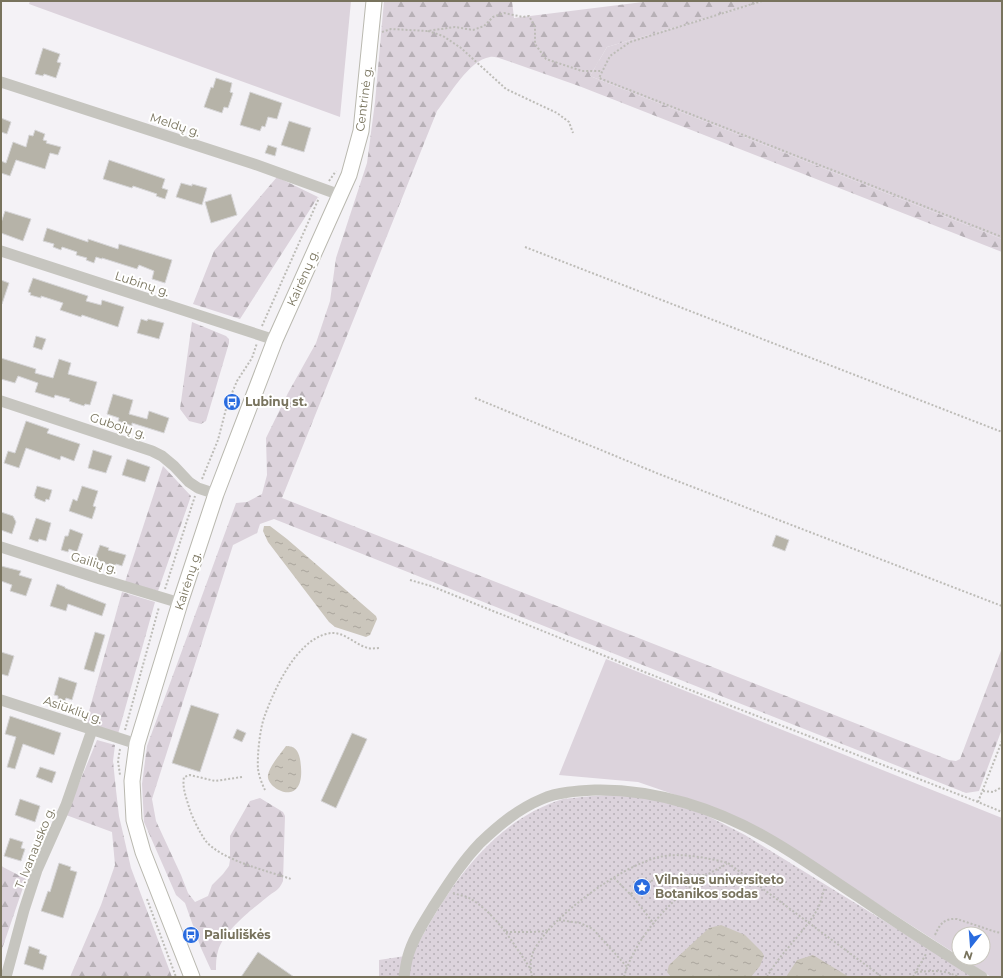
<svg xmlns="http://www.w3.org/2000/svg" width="1003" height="978" font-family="Montserrat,sans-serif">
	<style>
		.green { fill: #dcd3dc }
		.forest { fill: url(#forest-firs) }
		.garden { fill: url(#garden-dots) }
		.water { fill: url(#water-ripples) }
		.building { fill: #b6b3a8; stroke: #d6d5d7 }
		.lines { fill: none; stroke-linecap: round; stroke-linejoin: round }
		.secondary-casing { stroke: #b9b8af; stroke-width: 17 }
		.path { stroke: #bdbcb7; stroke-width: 2; stroke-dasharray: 2 2; stroke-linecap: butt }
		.minor { stroke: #c6c5bf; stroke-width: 11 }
		.secondary { stroke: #fff; stroke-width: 15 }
		.labels { text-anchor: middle; stroke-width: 4; stroke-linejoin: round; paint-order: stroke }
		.street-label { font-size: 12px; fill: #78735d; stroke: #fff }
		.poi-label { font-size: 12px; font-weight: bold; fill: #78735d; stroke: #fff; text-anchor: start }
	</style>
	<defs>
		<pattern id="forest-firs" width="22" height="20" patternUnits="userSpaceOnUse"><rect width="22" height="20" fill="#dcd3dc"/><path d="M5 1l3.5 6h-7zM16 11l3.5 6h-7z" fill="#b7b0b6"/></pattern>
		<pattern id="garden-dots" width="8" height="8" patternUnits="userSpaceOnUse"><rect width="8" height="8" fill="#dcd3dc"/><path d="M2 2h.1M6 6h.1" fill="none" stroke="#b7b0b6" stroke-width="1.8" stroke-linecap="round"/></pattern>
		<pattern id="water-ripples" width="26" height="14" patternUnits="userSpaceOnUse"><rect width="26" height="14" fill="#cbc6bc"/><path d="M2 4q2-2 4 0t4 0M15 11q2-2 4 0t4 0" fill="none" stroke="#aaa59c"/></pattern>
	</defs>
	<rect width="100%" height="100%" fill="#f4f2f6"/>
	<!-- green -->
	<path class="green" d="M30,1H351L340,117L29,4Z
		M765,1H1002V239L590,76L607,47Z
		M606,659L1002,818V977H991L962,958H983V934H959V956L775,838L728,813L638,782L559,775Z"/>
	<!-- forest -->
	<path class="forest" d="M384,1H512L514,18L651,1H765L607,47L590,76L1002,239V252L579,86L502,59C499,58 493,56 490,57C469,60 449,96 437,111L282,498L949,760L956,761L960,759L1002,648V729L979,791L966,793L274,519L260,524L257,533L233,545L152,799L156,821L181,875L188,893L195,902L208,896L212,885L223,874L229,866L230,860V836L250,801L260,798L283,812L285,816L283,881C279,891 274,891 266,898C250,911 224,931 218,951C216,957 216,964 216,970H211L201,948L185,903L176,895L144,822L142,784L147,746L236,503L247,502L262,494L267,475L266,438L288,393L316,343L330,301L336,258L367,163L375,102Z
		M277,177L318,197L240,319L193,304L214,251Z
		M192,322L226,336L229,339V343L206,421L201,424L189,421L180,409Z
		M163,466L191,496L158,591L125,582Z
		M122,592L155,602L118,734L86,722Z
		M97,740L115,745L113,761L116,790L119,816L131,868L172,977H70L101,905L115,865L112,832L66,815Z
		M1,866L26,879L1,952Z"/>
	<!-- garden -->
	<path class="garden" d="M634,795L668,802L704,814L745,835L975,977H379V960L412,955C447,890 489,822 563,799C569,798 576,798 582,797C599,795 616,795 634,795Z"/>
	<!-- water -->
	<path class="water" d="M264,526H270L287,539L376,616L377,619L370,635L366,637L335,627L329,622L268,542L263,531Z
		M286,746C295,746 298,750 300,759C309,812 265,789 268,775C269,767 281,753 286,746Z
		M721,925L745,935L762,952L764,956L760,966L751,977H671L667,972L669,965L709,928Z
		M813,955L849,977H786L797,960Z"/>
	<!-- building -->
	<path class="building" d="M43,48L60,54L57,62L61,63L56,78L44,74L43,76L35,74Z
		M216,78L232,83L230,92L233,93L228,108L224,107L222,113L204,107L211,87L213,88Z
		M250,92L282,103L277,119L268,117L265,127L262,126L260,131L240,125Z
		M1,118L11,122L7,134L1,132Z
		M289,121L311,128L304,152L281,145Z
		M35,130L45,134L43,140L47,141L46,143L61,147L58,155L50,153L45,169L16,160L10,176L1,173V161L6,163L13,142L26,147L29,135L33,136Z
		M268,145L277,148L275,156L265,153Z
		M109,160L165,179L162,188L168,190L165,199L156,196L157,194L133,186L132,188L103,179Z
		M181,183L192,186V184L207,188L202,205L176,197Z
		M231,194L237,215L211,223L205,202Z
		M5,211L31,219L23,241L1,233V223Z
		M47,228L88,242V239L118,249L119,244L172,260L165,283L152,279L154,271L139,265L137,269L102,258V259L96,257L94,263L86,260L87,258L76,255L77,252L62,247L61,250L53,247L54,244L43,241Z
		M33,278L88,296L86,301L101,305L102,300L124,307L118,327L82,315L81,317L60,310L63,303L41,296V298L30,295L31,293L28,292Z
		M1,280L9,283L2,304H1Z
		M141,319L147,321L148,319L164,323L159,339L137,333Z
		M36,336L46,339L42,350L33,347Z
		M1,358L36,369L35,373L53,378L59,359L71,363L68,374L97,382L90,405L85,404L84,406L69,401L70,399L55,395L54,398L35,392L38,383L18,376L15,383L1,379Z
		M113,394L133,400L129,414L147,419L149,411L169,418L164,433L132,423V426L118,421L119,418L107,414Z
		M26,421L49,429L47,433L80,444L74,461L61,456L60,460L26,448L19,468L4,463L8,451L15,453Z
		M93,450L112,456L106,473L88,468Z
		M127,459L150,467L145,482L122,475Z
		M37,486L52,490L49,500L46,499L45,502L35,498V496H34Z
		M82,486L98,491L93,506L96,507L92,519L69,511L73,499L77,501Z
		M1,512L13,516L16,522L12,534L1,530Z
		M36,518L51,523L46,541L39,539L38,542L29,539Z
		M70,529L83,534L77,552L69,549L68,552L61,550L65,536H68Z
		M776,535L789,540L785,551L772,546Z
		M100,545L109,548L108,550L126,555L122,566L116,564L115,566L109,564L108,565L95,559Z
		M1,566L21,571L19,575L32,579L26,596L10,591L12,585L1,581Z
		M57,584L65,587V588L106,604L102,616L68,604L66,611L50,606Z
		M95,632L105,635L94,672L84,669Z
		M1,652L14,656L8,676L1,674Z
		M59,677L77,683L72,700L66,698L65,701L58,699V696L54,695Z
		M191,705L219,714L200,772L172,763Z
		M10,716L61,733L54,755L23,744L15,769L7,767L16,737L5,734Z
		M237,729L246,733L242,742L233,738Z
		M352,733L367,739L336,808L321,801Z
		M40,767L56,772L52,783L36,777Z
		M20,799L40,806L35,822L15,815Z
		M10,838L23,842L21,848L25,849L21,861L4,856Z
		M59,863L71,867L70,870L77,872L63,918L41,911L48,891L50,892Z
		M29,946L40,950L39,953L47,956L43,970L24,964Z
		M258,952L294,977H241Z"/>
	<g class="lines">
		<!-- secondary casing -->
		<g class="secondary-casing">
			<path id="secondary" d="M192,977L143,852L134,820L132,781L137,744L180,603L216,494L275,340L349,175L361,131L374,1"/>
		</g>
		<!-- path -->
		<path class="path" d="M762,1L630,42L610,56L599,78L1002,237
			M428,31L443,36L461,48L506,89L557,113L569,122L573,133
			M382,32L391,29L427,31L455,27L473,30L484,26L493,17L504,13L523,17L529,16L535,27V44L546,59L582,71H602
			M329,181L336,171
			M525,247L1002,432
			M262,326L319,198
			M475,398L659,474L1002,606
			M202,479L218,440L227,405L237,381L252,358L257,343
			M410,580L431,586L662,679L978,802L1002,812
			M165,589L195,496
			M125,730L159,607
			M120,749L118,761L120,775
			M242,777L215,781L190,775L184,777C182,787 186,797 189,807C192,817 199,831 205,840C220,860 268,871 291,879
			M265,790C262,784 259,776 258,769C257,756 260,727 265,715C275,688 296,642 326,634C343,629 353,644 368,648C372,649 376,648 380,648
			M983,791L993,792L1002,787
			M978,802L1002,741
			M614,878L634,898L654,924
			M453,893C459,895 466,896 471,899C497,915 513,943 530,968
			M631,894C651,874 679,875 706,875
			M147,899L176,977
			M559,920L580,923L593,929L627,967
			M506,932H532L548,931
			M935,935C940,924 944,918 957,919L996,932L1002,933
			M916,972C931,971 945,969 958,977
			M532,977C530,968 530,959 534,950C552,916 621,866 659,857C681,852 707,858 728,863L882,977
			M624,977C635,938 668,903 700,879C709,873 718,869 727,864
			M767,977C780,953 803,934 817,910C821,904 822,894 825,887
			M913,977L926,954"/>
		<!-- minor -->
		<path class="minor" d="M1,82L254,164L340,195
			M1,251L275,340
			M1,401L152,451L162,456L174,466L189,482L198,488L216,494
			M1,547L97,578L180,603
			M1,700L137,744
			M6,977L24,910L37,870L66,805L92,730
			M404,977C405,970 406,963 408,956C413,938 424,922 433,907C448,884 461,863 480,843C499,825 518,809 542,799C558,792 578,791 596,790C656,789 717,809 769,839C799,856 828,877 857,896C898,924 940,951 982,977"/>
		<!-- secondary -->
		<use href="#secondary" class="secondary"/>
	</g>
	<!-- icons -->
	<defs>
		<g id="bus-disc" transform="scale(0.9)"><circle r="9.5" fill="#296bdf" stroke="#fff"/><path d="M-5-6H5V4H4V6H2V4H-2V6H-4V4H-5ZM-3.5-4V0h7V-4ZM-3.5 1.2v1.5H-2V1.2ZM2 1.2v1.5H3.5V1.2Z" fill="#fff"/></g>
		<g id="sight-disc" transform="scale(0.9)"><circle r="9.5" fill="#296bdf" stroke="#fff"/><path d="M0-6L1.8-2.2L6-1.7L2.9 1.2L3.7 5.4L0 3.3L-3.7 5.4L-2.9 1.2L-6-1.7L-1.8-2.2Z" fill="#fff"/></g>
	</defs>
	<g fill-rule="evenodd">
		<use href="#bus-disc" x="232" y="402"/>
		<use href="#sight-disc" x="642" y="887"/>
		<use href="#bus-disc" x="191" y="935"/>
	</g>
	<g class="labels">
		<!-- street labels -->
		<g class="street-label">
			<text transform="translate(364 99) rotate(-83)" y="4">Centrinė g.</text>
			<text transform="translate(175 125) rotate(18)" y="4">Meldų g.</text>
			<text transform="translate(303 278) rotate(-66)" y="4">Kairėnų g.</text>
			<text transform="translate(142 284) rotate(18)" y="4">Lubinų g.</text>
			<text transform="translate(118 426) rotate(18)" y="4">Gubojų g.</text>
			<text transform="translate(94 563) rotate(17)" y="4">Gailių g.</text>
			<text transform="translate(188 581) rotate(-72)" y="4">Kairėnų g.</text>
			<text transform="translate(73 710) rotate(19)" y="4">Asiūklių g.</text>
			<text transform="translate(35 848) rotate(-68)" y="4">T. Ivanausko g.</text>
		</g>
		<!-- poi labels -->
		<g class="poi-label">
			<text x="245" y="406">Lubinų st.</text>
			<text x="655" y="884">Vilniaus universiteto<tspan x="655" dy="14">Botanikos sodas</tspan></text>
			<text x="204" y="939">Paliuliškės</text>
		</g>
	</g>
	<!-- border -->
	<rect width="1003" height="978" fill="none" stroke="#78735d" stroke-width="4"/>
	<!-- north arrow -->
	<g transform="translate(971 946) rotate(197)"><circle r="19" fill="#ffffff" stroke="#c9c7be"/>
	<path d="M0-3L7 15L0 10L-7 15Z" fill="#296bdf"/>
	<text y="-6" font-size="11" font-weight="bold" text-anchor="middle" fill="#78735d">N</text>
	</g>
</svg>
